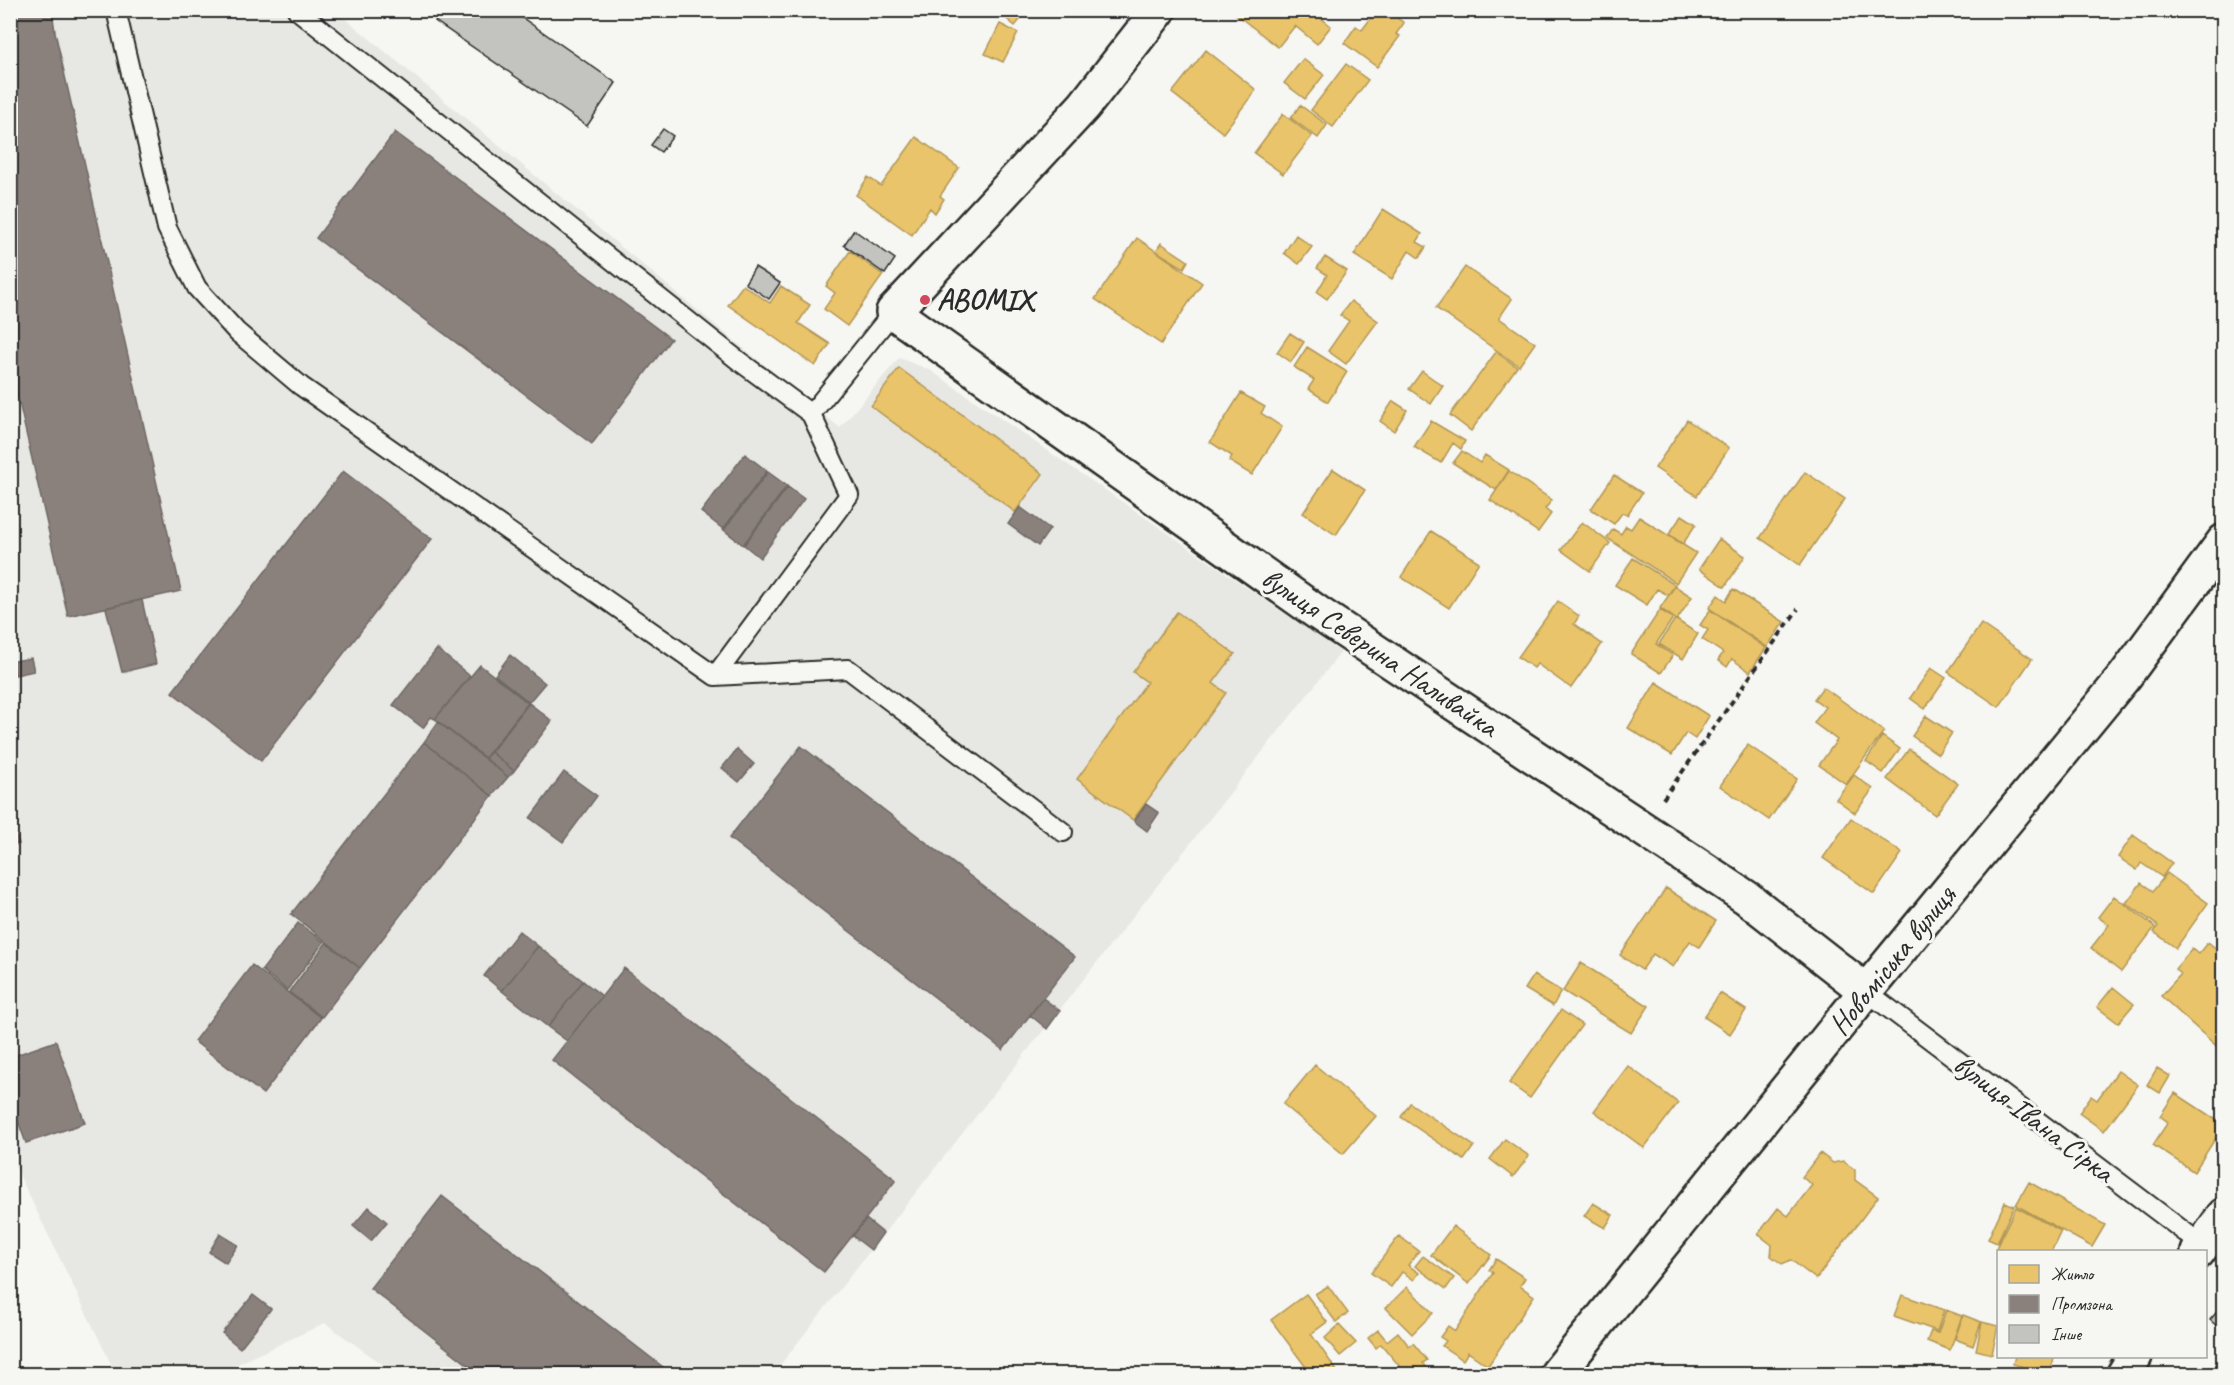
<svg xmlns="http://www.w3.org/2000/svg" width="2234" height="1385" font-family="Caveat,sans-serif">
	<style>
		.built { fill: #e7e7e3 }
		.homes { fill: #e9c46a; stroke: #b09657; stroke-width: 1.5 }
		.industry { fill: #8a817c; stroke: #6e6764; stroke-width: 1.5 }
		.building { fill: #c3c3c0; stroke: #2b2b2b; stroke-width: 1.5 }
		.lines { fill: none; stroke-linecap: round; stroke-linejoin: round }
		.lane-casing { stroke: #2b2b2b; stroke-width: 22 }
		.street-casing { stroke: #2b2b2b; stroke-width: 38 }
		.path { stroke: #2b2b2b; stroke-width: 4; stroke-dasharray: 6 4.5; stroke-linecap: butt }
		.lane { stroke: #f6f6f2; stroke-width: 18 }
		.street { stroke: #f6f6f2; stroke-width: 33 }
		.poi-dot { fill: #d1495b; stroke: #f6f6f2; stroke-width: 2 }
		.labels { text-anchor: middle; stroke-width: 6; stroke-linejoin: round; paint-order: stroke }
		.poi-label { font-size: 30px; font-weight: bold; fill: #2b2b2b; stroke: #f6f6f2; text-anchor: start }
		.street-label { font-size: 30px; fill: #2b2b2b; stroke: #f6f6f2 }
	</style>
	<rect width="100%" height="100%" fill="#f6f6f2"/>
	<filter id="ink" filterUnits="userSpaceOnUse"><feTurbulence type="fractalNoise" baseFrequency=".0167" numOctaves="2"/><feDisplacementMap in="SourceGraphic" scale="12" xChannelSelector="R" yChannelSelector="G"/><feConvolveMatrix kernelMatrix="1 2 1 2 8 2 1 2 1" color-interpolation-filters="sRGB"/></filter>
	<g filter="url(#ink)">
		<!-- built -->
		<path class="built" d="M11,11H336L840,428L899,358L930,370L1341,652L773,1374H396L325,1323L216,1374H116L11,1158Z"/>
		<!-- homes -->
		<path class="homes" d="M996,10H1028L1015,26Z
			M1235,10H1311L1331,26L1317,44L1295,26L1278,47L1233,12Z
			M1377,10H1386L1404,23L1396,34L1400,36L1377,67L1344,43L1356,26L1362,30Z
			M1000,24L1018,33L1003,62L985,54Z
			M1206,50L1256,90L1223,133L1172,93Z
			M1303,59L1324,75L1305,99L1284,83Z
			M1346,64L1368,80L1333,127L1311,110Z
			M1300,105L1327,125L1318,138L1291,118Z
			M1283,114L1312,136L1283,174L1254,153Z
			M916,137L959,168L940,196L944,199L935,213L930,208L912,235L856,195L868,177L881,186Z
			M1383,209L1422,234L1417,242L1426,247L1419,258L1409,251L1392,279L1354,255Z
			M1296,235L1312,247L1299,264L1284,253Z
			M1137,238L1202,283L1161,344L1095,299Z
			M1161,243L1188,261L1184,268L1156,251Z
			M850,251L883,275L847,326L824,309L835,293L826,286Z
			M1325,257L1347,271L1327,299L1317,292L1327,275L1317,268Z
			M1465,267L1512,299L1499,318L1535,343L1519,366L1436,308Z
			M743,285L770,303L781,286L810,305L798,323L830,344L815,366L728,305Z
			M1351,301L1378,321L1346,364L1328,351L1349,321L1340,315Z
			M1290,333L1304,342L1291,362L1277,352Z
			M1307,347L1347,372L1328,402L1308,389L1314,380L1294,367Z
			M1496,352L1517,367L1471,431L1450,415Z
			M899,368L1043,474L1015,512L871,406Z
			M1422,371L1443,386L1431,404L1409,389Z
			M1241,393L1265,407L1261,413L1282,427L1252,475L1229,461L1232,456L1210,442Z
			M1393,401L1407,410L1394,431L1380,421Z
			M1687,420L1729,448L1697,496L1655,468Z
			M1431,421L1465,441L1461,449L1453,443L1441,463L1414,447Z
			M1462,451L1480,463L1485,455L1509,470L1496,490L1453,463Z
			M1333,469L1365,490L1336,535L1303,513Z
			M1509,471L1552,500L1545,509L1551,514L1538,532L1490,500Z
			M1805,472L1845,499L1800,565L1760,538Z
			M1614,475L1642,493L1627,515L1622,513L1614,524L1591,509Z
			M1682,515L1696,524L1683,544L1669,534Z
			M1639,517L1696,553L1676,583L1607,538L1613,529L1621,534L1626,526L1631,529Z
			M1582,522L1610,543L1590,571L1561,550Z
			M1431,531L1479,562L1449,608L1401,577Z
			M1719,539L1745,556L1725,587L1699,569Z
			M1633,558L1675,585L1668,595L1657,589L1647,605L1615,585Z
			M1675,586L1692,597L1677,620L1660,608Z
			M1733,589L1784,622L1767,647L1709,608L1718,595L1726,601Z
			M1558,601L1579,616L1574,624L1602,644L1571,688L1537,664L1534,668L1518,657Z
			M1660,610L1673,618L1656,644L1673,655L1661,673L1631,654Z
			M1710,610L1766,648L1750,672L1732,659L1727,667L1718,660L1723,653L1702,639L1708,630L1700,625Z
			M1177,612L1235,654L1213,683L1226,693L1133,820L1077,779L1147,682L1133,672Z
			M1675,619L1698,634L1683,659L1659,644Z
			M1981,624L2032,659L1999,707L1948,672Z
			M1931,668L1946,678L1925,709L1910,698Z
			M1656,682L1709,716L1695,739L1686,733L1672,755L1628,728Z
			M1823,687L1884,731L1846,784L1819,765L1837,740L1814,723L1825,707L1814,699Z
			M1926,716L1952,733L1938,754L1912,736Z
			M1882,736L1900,749L1883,773L1866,761Z
			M1748,745L1797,779L1769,820L1720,786Z
			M1909,749L1958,784L1935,815L1887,779Z
			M1854,775L1873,789L1855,813L1836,799Z
			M1851,818L1902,853L1874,894L1823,858Z
			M2133,835L2172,863L2162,877L2141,863L2137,870L2118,857Z
			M2167,873L2208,903L2176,948L2154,932L2158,926L2126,903L2141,883L2153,891Z
			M1666,888L1716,921L1699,947L1690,941L1673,967L1653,954L1642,970L1620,955Z
			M2114,896L2155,927L2121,972L2091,948L2109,925L2098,917Z
			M2208,942L2224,955L2222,1051L2161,996L2181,974L2175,969L2192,949L2198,954Z
			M1581,963L1649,1006L1631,1033L1563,991Z
			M1534,975L1561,991L1553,1006L1525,989Z
			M2113,987L2134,1004L2118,1023L2097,1007Z
			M1720,993L1746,1010L1730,1034L1704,1017Z
			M1561,1010L1582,1025L1530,1098L1509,1083Z
			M1315,1065L1376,1116L1343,1154L1283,1104Z
			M1628,1066L1678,1103L1644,1148L1594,1111Z
			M2157,1068L2170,1076L2160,1093L2147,1085Z
			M2118,1071L2138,1085L2104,1131L2079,1113L2091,1096L2097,1100Z
			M2175,1093L2224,1125L2194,1172L2153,1145L2168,1122L2160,1116Z
			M1410,1103L1474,1146L1464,1160L1401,1117Z
			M1505,1139L1529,1156L1513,1177L1490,1159Z
			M1820,1153L1833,1163L1843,1161L1855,1170V1180L1878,1197L1816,1279L1791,1260L1782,1264L1771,1256L1772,1245L1758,1234L1778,1208L1788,1216L1812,1185L1802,1177Z
			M2029,1182L2105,1225L2092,1247L2016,1205Z
			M2005,1202L2014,1206L1997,1243L1988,1239Z
			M1593,1203L1613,1215L1605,1228L1584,1216Z
			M2016,1207L2061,1231L2051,1252H2003L1996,1248Z
			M1453,1226L1491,1255L1469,1284L1431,1255Z
			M1399,1236L1419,1251L1408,1265L1419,1273L1414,1280L1402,1272L1391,1287L1371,1273Z
			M1423,1256L1454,1278L1446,1289L1415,1266Z
			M1496,1259L1525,1278L1520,1286L1534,1296L1488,1366L1468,1352L1463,1360L1442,1346L1446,1341L1440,1337L1448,1326L1455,1331L1493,1273L1489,1270Z
			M1328,1286L1348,1313L1336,1322L1315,1294Z
			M1407,1287L1433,1313L1412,1334L1386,1308Z
			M1306,1294L1327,1322L1311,1334L1339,1374H1311L1271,1320Z
			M1902,1295L1944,1310L1937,1331L1894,1316Z
			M1946,1310L1962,1316L1950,1350L1927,1341L1931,1331L1938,1333Z
			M1963,1315L1981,1322L1973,1346L1955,1339Z
			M1982,1322L1998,1326L1992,1354L1976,1350Z
			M1339,1325L1356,1343L1340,1356L1325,1338Z
			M1378,1330L1387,1341L1398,1332L1409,1346L1413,1343L1427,1360L1423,1363L1431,1373L1406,1374L1381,1344L1376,1348L1368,1338Z
			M2015,1356H2055L2049,1374L2013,1364Z"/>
		<!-- industry -->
		<path class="industry" d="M10,10H52L55,32L181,591L68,616L10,363Z
			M395,132L671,339L592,444L316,238Z
			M745,454L767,471L723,529L701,512Z
			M343,471L432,539L261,761L172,692Z
			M768,472L787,486L743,545L724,530Z
			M788,487L804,499L760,558L744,545Z
			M1020,507L1050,529L1038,546L1008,524Z
			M142,600L156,664L122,672L106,608Z
			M437,649L470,676L435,719L431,717L423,728L393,705Z
			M510,655L545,683L529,702L495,675Z
			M31,658L34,671L15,675L13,661Z
			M480,665L528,703L485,758L435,719Z
			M529,703L552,721L514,771L491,752Z
			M438,722L508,777L492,796L424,742Z
			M424,742L492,796L360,968L291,914Z
			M801,746L1075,957L1003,1050L729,838Z
			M737,749L754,764L739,782L722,768Z
			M491,752L514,771L508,777L485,758Z
			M564,772L597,796L563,842L530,818Z
			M1146,804L1159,813L1147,831L1134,821Z
			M10,816L19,844L10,846Z
			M298,923L324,942L287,990L262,970Z
			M519,931L538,946L502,991L484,976Z
			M326,943L360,968L322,1017L289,992Z
			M538,946L583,981L548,1027L502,991Z
			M252,965L321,1018L263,1094L194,1041Z
			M624,968L896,1180L824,1272L552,1060Z
			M583,981L602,996L567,1041L548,1027Z
			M1043,998L1060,1011L1047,1029L1030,1015Z
			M56,1041L85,1123L26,1143L10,1099V1057Z
			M442,1196L672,1374H480L370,1288Z
			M369,1207L387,1222L371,1241L353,1226Z
			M866,1219L883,1233L871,1250L853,1236Z
			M220,1234L238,1245L226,1263L209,1252Z
			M253,1295L271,1309L240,1348L222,1333Z"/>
		<!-- building -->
		<path class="building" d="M443,10H511L616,83L587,126L435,21Z
			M663,129L673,136L661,152L651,145Z
			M854,230L895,259L885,274L844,245Z
			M755,267L780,283L769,299L745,283Z
			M2221,1307L2224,1310V1332L2210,1320Z"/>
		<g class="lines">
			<!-- lane casing -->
			<g class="lane-casing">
				<path id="lane" d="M116,10L167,228L197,288L237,332L301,386L715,676L848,669L1063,832
					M297,10L739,361L811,414
					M715,676L849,495L811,414L893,312
					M1866,991L2202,1245"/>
			</g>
			<!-- street casing -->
			<g class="street-casing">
				<path id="street" d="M1159,10L1084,106L893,312L1318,613L1747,898L1866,991
					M2198,1252L2224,1215
					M1557,1374L1866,991L2125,676L2224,541
					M2124,1374L2135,1356"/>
			</g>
			<!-- path -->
			<path class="path" d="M1663,799L1798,609"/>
			<!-- lane -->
			<use href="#lane" class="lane"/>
			<!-- street -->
			<use href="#street" class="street"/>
		</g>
	</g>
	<!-- markers -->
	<circle class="poi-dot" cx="925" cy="300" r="6"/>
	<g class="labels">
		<!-- poi labels -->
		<g class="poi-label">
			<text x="937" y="310">ABOMIX</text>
		</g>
		<!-- street labels -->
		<g class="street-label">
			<text transform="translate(1380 652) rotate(34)" y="10">вулиця Северина Наливайка</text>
			<text transform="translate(1892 960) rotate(-51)" y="10">Новоміська вулиця</text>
			<text transform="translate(2034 1118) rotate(37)" y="10">вулиця Івана Сірка</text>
		</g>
	</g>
	<!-- margin -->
	<rect width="2234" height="1385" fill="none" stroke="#f6f6f2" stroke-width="36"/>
	<rect x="18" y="18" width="2198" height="1349" fill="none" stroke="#2b2b2b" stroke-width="2" filter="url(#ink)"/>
	<!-- legend -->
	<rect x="1997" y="1250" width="210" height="108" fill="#f6f6f2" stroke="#a5a5a2" stroke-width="1.5"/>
	<rect x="2009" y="1265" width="30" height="18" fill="#e9c46a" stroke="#a5a5a2" stroke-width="1.5"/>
	<text x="2051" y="1280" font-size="18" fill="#2b2b2b">Житло</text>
	<rect x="2009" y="1295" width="30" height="18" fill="#8a817c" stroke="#a5a5a2" stroke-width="1.5"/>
	<text x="2051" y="1310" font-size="18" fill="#2b2b2b">Промзона</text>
	<rect x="2009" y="1325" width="30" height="18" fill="#c3c3c0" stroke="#a5a5a2" stroke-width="1.5"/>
	<text x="2051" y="1340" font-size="18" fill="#2b2b2b">Інше</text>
</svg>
